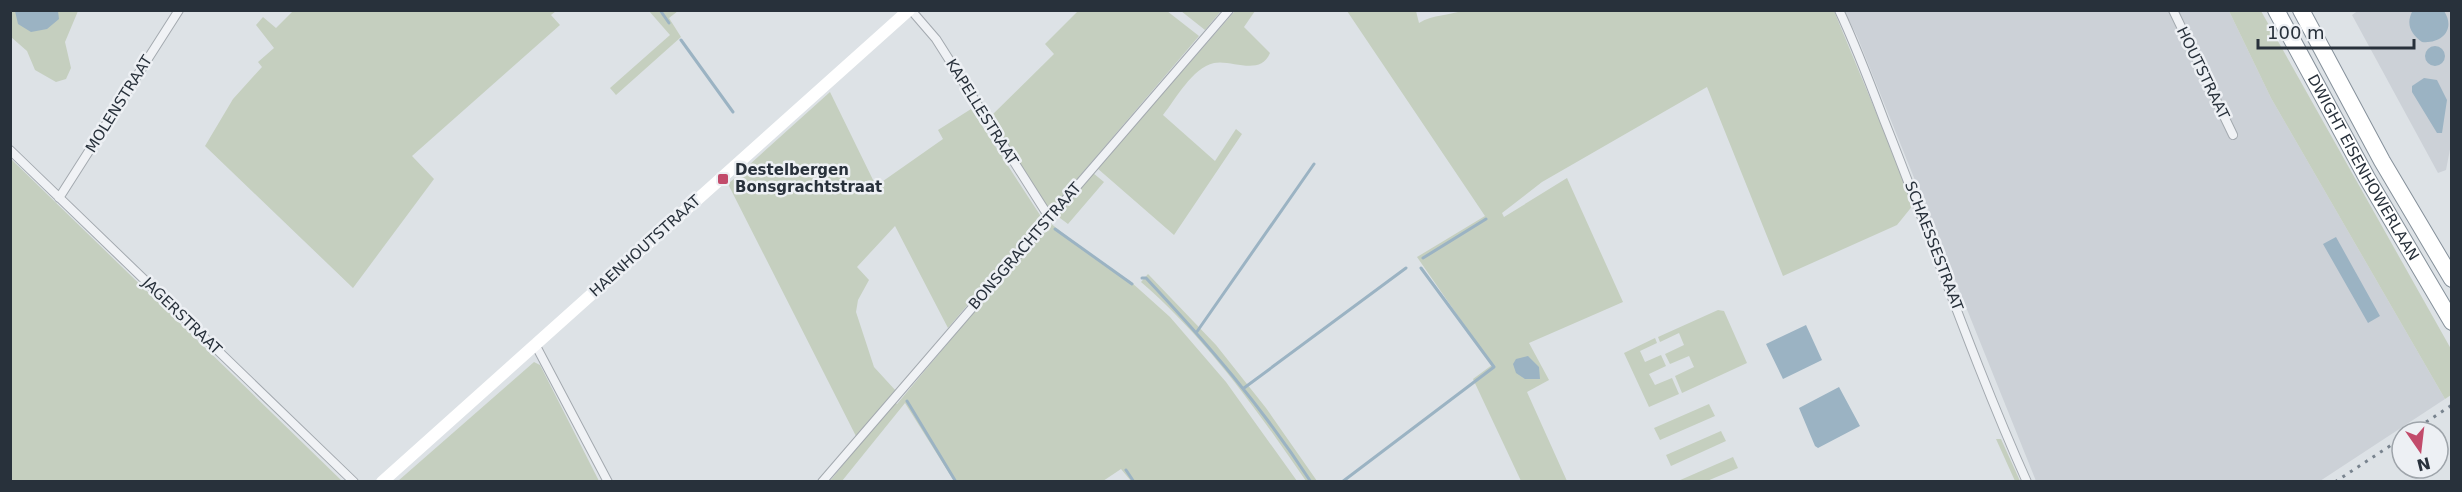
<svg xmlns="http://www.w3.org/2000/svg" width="2462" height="492" font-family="'DejaVu Sans',sans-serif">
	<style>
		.built { fill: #ccd1d7 }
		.green { fill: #c5cfbf }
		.water { fill: #9bb3c3 }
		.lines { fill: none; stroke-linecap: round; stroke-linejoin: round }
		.stream { stroke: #9bb3c3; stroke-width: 3 }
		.street-casing { stroke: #a3a9af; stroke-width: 10 }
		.highway-casing { stroke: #86919b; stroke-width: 18 }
		.street { stroke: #f0f2f5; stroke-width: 8 }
		.secondary { stroke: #fff; stroke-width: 12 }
		.highway { stroke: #fff; stroke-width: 16 }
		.rail { stroke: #78838e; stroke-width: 3; stroke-dasharray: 3 6; stroke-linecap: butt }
		.poi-dot { fill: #c24b6b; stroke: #edf0f4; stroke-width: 2 }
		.labels { text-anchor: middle; stroke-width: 5; stroke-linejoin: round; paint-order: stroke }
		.street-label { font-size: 15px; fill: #28313b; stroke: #edf0f4 }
		.poi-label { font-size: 15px; font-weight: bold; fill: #28313b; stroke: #edf0f4; text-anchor: start }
	</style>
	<rect width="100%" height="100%" fill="#dde2e6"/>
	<!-- built -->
	<path class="built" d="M2359,10L2451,11L2452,139L2446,170L2438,173L2352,15Z
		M1844,11H2229L2271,98L2445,399L2320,481H2036L1857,36Z"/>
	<!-- green -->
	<path class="green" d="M294,10L556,11L551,15L560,25L412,156L434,179L353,288L205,146L233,99L262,67L258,62L274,48L256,25L263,17L276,28Z
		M1464,10L1834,11L1914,204L1897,225L1783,276L1707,87L1542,182L1502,213L1504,217L1567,178L1623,302L1529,343L1549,380L1527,392L1567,481H1521L1473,379L1492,365L1417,257L1485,216L1347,11H1416L1419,23C1434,14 1448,16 1464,10Z
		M11,11H78L65,42L71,68L66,79L56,82L35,70L27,51L11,37Z
		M649,11H678L669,18L681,37L616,95L610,88L670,35Z
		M1078,11H1167L1199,36L1054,206L1047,207L991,122L990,117L1054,54L1045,44Z
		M1181,11H1221L1205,30Z
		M1235,11H1255L1244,27L1270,53C1260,77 1231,59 1214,63C1192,68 1176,99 1163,115L1215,161L1236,129L1242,134L1174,235L1097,168Z
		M2229,11H2261L2451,349V395L2445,399L2271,98Z
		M830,92L876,186L943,139L938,130L971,109L1040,215V220L948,328L895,226L857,267L869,280L858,300L856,312L874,367L896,391L889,398L897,404L1049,222L1086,252L1131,282L1170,317L1226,382L1297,481H1131L1121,469L1103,481H954L905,403L842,481H830L860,444L728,184Z
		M10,158L342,481H11Z
		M1093,173L1104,182L1068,224L1056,215Z
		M1148,274L1216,345L1266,408L1317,481H1306C1257,410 1207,339 1141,282Z
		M1718,310L1724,311L1747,363L1682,393L1675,376L1694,367L1689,356L1670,364L1665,354L1684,345L1679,333L1660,342L1658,337Z
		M1655,338L1657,343L1640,351L1645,362L1661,355L1666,366L1649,374L1655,385L1672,378L1679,394L1649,407L1624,353Z
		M534,362L540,365L599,481H398Z
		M1709,404L1715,416L1660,440L1654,428Z
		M1721,431L1726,441L1671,466L1666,455Z
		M1996,439H2001L2020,481H2015Z
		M1733,457L1738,468L1707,481H1678Z"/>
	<!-- water -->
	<path class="water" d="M2413,10L2444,11C2456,29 2442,44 2422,42C2411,34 2405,24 2413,10Z
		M15,11H58L59,19L47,29L31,32L18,24Z
		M2425 56a10 10 0 1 1 20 0a10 10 0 1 1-20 0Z
		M2424,78L2437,80L2447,100L2442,133H2437L2412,92V86Z
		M2336,237L2380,316L2368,323L2323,244Z
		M1806,325L1822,360L1783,379L1766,344Z
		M1528,356L1539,367L1540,379H1525L1516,373L1513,364L1516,359Z
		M1839,387L1860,426L1818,448L1815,446L1799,408Z"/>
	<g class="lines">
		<!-- stream -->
		<path class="stream" d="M660,10L669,23
			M681,40L733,112
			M1055,229L1132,284
			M1423,258L1486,219
			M1142,278H1146C1207,343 1262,407 1311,482
			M1196,333L1314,164
			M1244,388L1406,268
			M907,401L956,482
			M1126,470L1134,482
			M1342,482L1494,367L1421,268"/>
		<!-- street casing -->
		<g class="street-casing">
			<path id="street" d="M911,10L936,39L1049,217
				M1839,10C1856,46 1870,83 1884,120C1932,240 1974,364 2027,482
				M2173,10L2233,135
				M10,150L354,482
				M59,198L179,10
				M535,344L608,482
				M822,482L1229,10"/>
		</g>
		<!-- highway casing -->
		<g class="highway-casing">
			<g id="highway">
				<path id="s1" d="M2276,10L2367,178L2452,322"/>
				<path d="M2301,10L2382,161L2452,279"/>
			</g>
		</g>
		<!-- street -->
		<use href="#street" class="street"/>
		<!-- secondary -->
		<path class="secondary" d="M382,482L909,10"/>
		<!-- highway -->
		<use href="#highway" class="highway"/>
		<!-- rail -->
		<path class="rail" d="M2411,432L2452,405
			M2335,482L2402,438"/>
	</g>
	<!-- markers -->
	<rect class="poi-dot" x="717" y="173" width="12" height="12" rx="3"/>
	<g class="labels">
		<!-- street labels -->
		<g class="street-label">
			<text transform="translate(2203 73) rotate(64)" y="5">HOUTSTRAAT</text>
			<text transform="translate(119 104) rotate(-58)" y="5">MOLENSTRAAT</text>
			<text transform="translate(982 112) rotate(58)" y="5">KAPELLESTRAAT</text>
			<text dy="5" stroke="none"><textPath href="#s1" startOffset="180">DWIGHT EISENHOWERLAAN</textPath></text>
			<text transform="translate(645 246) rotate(-42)" y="5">HAENHOUTSTRAAT</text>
			<text transform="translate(1025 246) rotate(-49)" y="5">BONSGRACHTSTRAAT</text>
			<text transform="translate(1934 246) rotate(69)" y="5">SCHAESSESTRAAT</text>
			<text transform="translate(182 316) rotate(44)" y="5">JAGERSTRAAT</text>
		</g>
		<!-- poi labels -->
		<g class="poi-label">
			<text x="735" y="175">Destelbergen<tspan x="735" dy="17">Bonsgrachtstraat</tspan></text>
		</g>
	</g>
	<!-- border -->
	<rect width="2462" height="492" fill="none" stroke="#28313b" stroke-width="24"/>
	<!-- north arrow -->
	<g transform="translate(2420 450) rotate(166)"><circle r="28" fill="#edf0f4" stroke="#9ea4aa" stroke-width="1.5"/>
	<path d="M0-4.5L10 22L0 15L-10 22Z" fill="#c24b6b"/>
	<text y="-9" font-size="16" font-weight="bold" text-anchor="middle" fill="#28313b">N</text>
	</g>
	<!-- scale -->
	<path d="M2258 39v9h156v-9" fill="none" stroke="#28313b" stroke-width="3"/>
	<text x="2267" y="39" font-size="18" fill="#28313b" stroke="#edf0f4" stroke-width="4.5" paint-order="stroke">100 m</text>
</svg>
